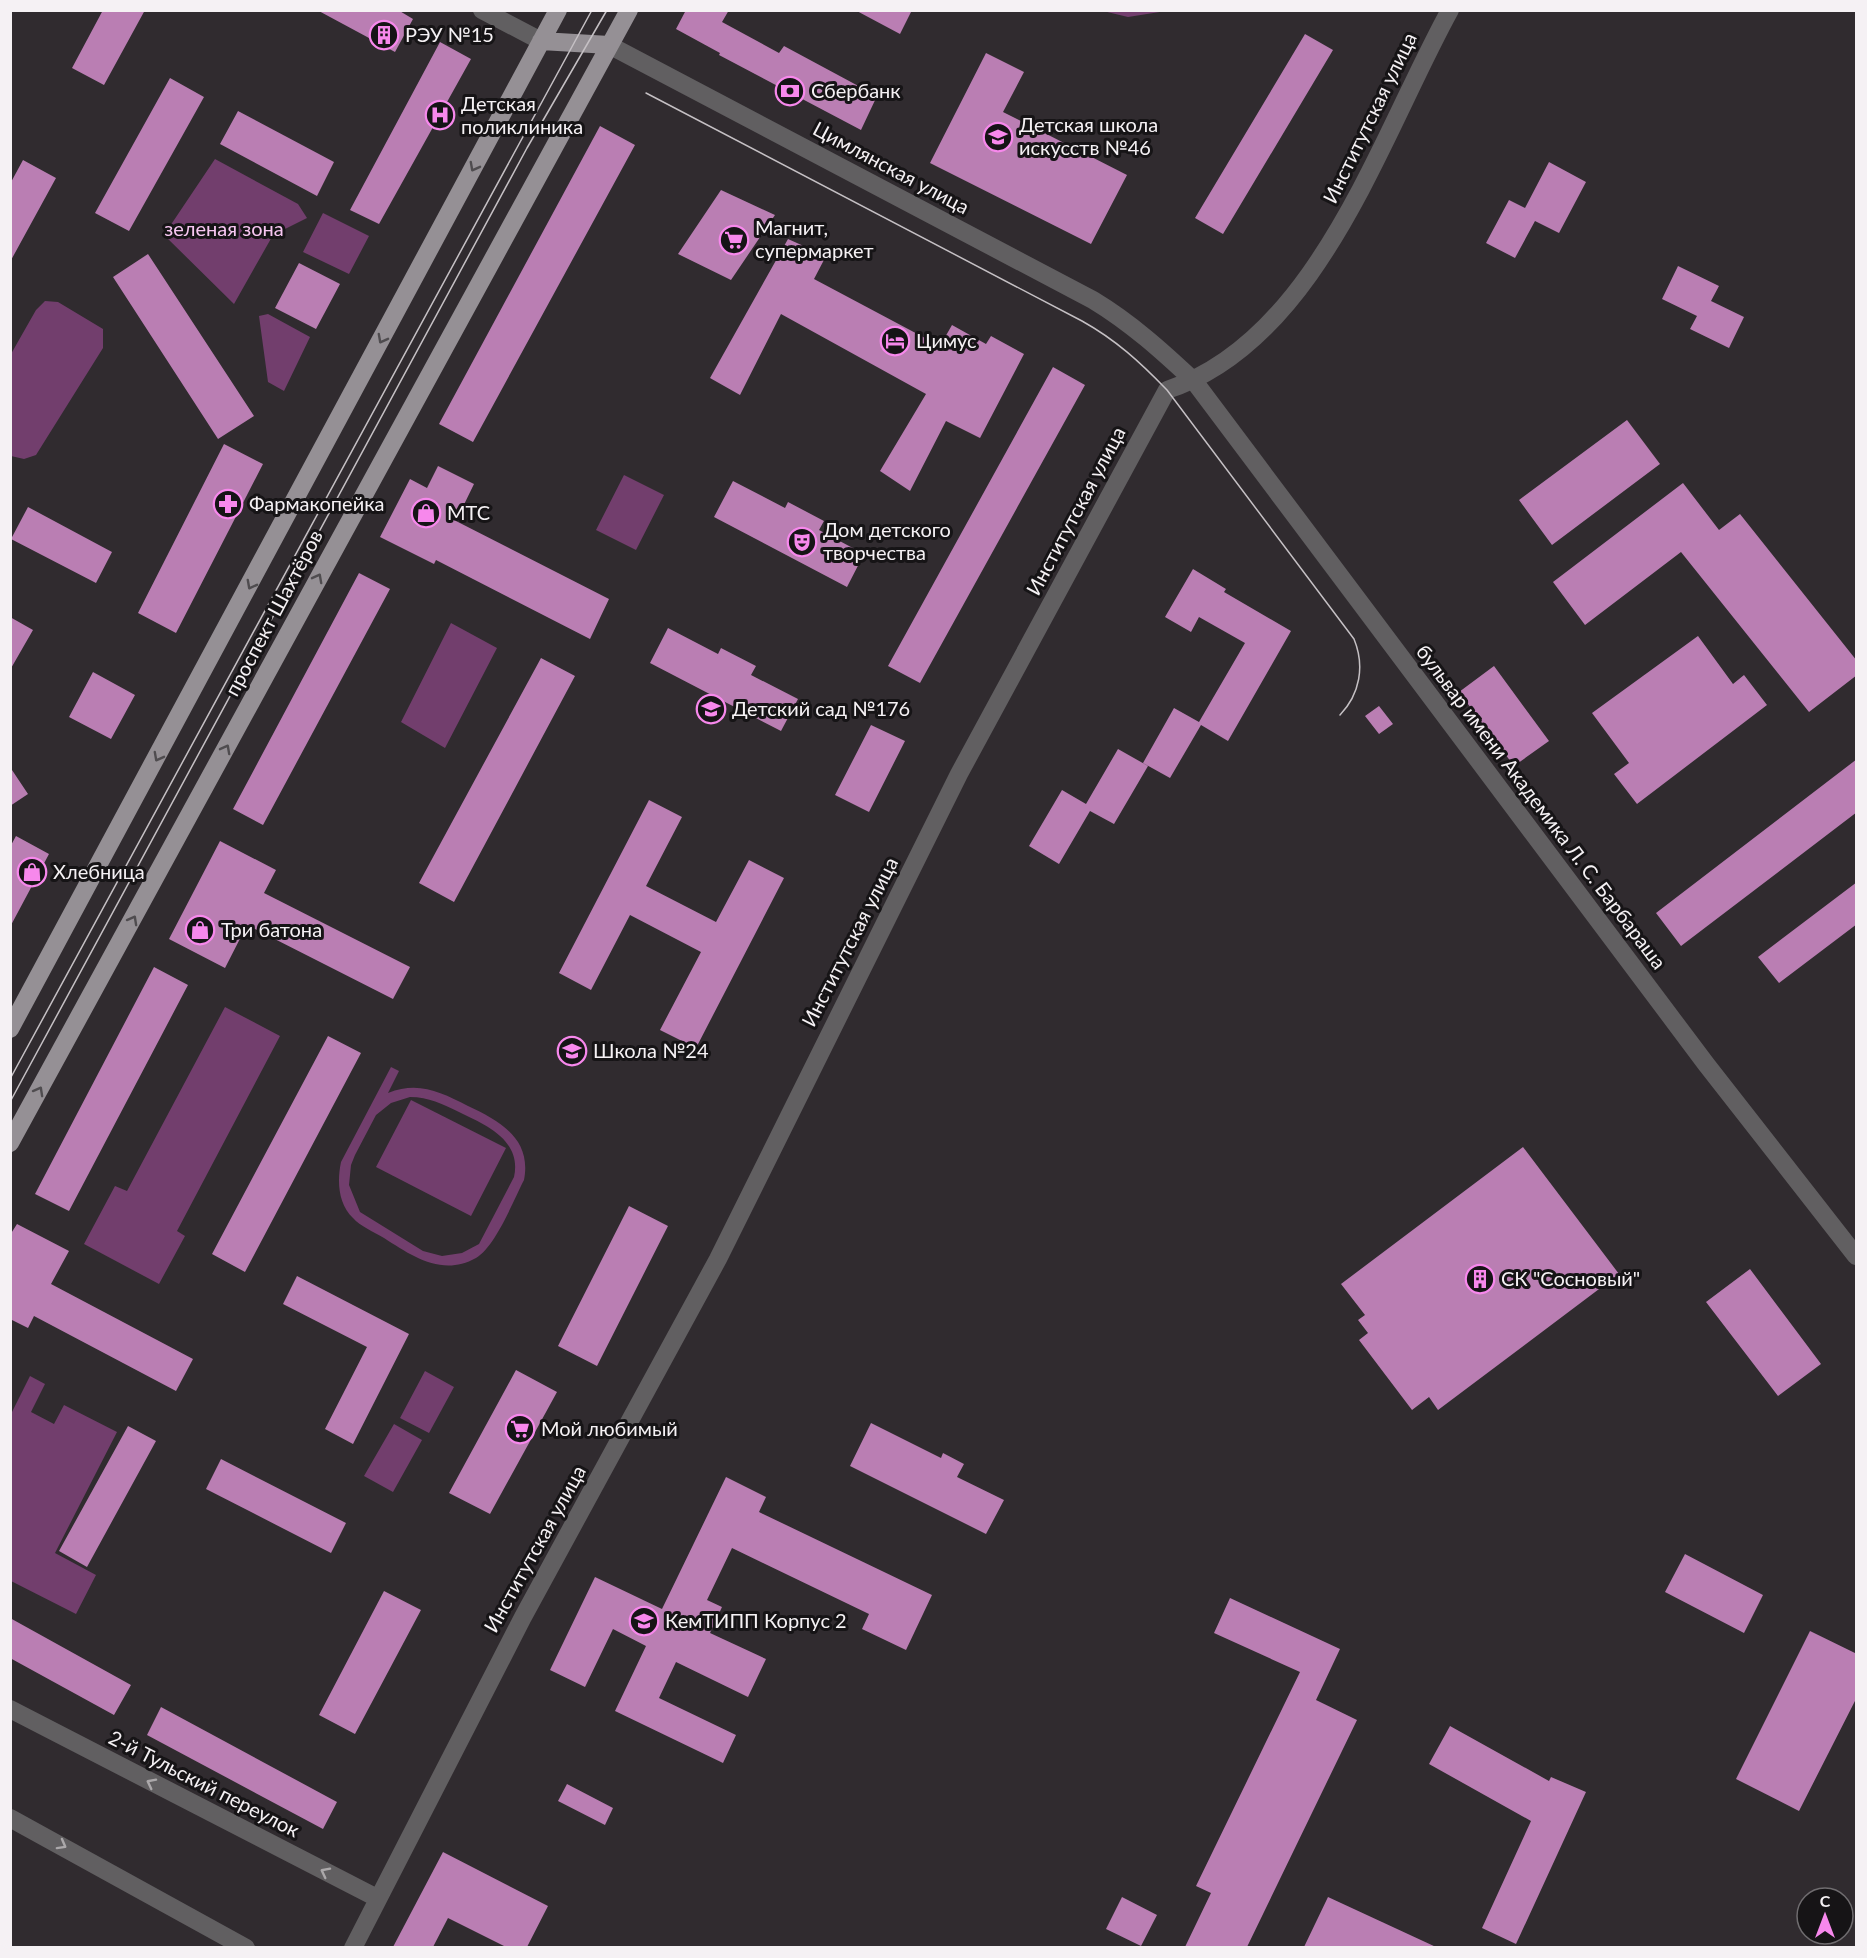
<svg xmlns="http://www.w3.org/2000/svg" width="1867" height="1958" font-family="Lato,sans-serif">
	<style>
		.green { fill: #723e6d; fill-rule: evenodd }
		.building { fill: #ba7eb3 }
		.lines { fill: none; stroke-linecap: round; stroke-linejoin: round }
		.minor { stroke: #615f61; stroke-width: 18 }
		.major { stroke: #959095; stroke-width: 18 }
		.tram { stroke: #c5c0c4; stroke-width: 1.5 }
		.oneway { stroke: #4f4c4f }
		.oneway2 { stroke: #aba8aa }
		.labels { text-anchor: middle; stroke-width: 6; stroke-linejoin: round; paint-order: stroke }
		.poi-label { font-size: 20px; fill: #f5f1f4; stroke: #161416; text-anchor: start }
		.street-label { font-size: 20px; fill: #f5f1f4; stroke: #161416 }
		.park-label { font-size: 20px; fill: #f7c6f1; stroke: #161416 }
	</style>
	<rect width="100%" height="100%" fill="#302b2f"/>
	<!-- green -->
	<path class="green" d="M1103,11H1166L1128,17Z
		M215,159L298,204L307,218L273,235L234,304L164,235Z
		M323,213L369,236L349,274L303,252Z
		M45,301L58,302L103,329V348L36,455L24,459L11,456V354L36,310Z
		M268,314L310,337L284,391L268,382L259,316Z
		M624,475L664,495L636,550L596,530Z
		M451,623L497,648L445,748L401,722Z
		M225,1007L280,1036L177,1231L185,1236L159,1284L84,1244L115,1186L127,1191Z
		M391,1067L399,1071L388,1093C419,1081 440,1092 468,1106C500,1121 532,1139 524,1180C513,1201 496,1246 476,1258C442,1277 412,1256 384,1238C374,1232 360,1226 353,1218C338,1204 337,1181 341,1162ZM410,1097C429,1097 442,1104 459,1112C486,1125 522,1140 514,1177L479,1244L462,1253L442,1256L423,1251L360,1212L349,1185L351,1165L355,1155L376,1115L391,1103Z
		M411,1100L506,1148L471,1216L376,1167Z
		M425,1371L454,1387L429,1433L400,1418Z
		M30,1376L45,1384L31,1412L54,1424L64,1405L117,1432L55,1553L96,1575L76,1614L11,1581V1414Z
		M394,1424L422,1440L393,1492L364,1476Z"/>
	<!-- building -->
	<path class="building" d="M103,10H145L104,85L72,68Z
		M317,10H398L413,19L395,52Z
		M686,10H729L722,22L779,53L784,46L877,96L861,130L719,55L720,53L676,29Z
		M855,10H912L900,34Z
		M1305,34L1333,50L1223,234L1195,218Z
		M440,42L471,59L379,224L350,210Z
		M986,53L1024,72L1003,112L1127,175L1091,244L930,163Z
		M170,78L204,97L129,231L95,213Z
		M238,111L334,162L317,196L220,144Z
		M600,126L635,145L473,442L439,424Z
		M23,160L56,178L10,262V184Z
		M1549,162L1586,182L1559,233L1535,221L1515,258L1486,243L1509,200L1525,208Z
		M721,190L775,215L731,280L678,254Z
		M788,239L826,256L814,279L940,346L952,325L986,344L991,336L1024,354L980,438L946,421L910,491L880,471L926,394L781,314L740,395L710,378Z
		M148,254L254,416L218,439L113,277Z
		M299,263L340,284L316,329L275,308Z
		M1678,266L1719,286L1711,301L1744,317L1729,348L1690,329L1697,316L1662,299Z
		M1053,367L1085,385L920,683L888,666Z
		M1627,420L1660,464L1552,545L1519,500Z
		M224,444L263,464L176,633L138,613Z
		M438,466L474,484L456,521L609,599L590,639L436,560L434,564L380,537L410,479L427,488Z
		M733,481L785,508L788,502L824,521L819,530L864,554L847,587L714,517Z
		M1683,483L1719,530L1740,514L1857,661V675L1809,712L1681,552L1585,625L1553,582Z
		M28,507L112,552L96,583L11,539Z
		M1193,569L1226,589L1224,592L1291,631L1228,741L1201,725L1170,778L1143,763L1174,708L1199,722L1245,643L1199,617L1191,632L1165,617Z
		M359,573L390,589L263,825L233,809Z
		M10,617L33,630L10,670Z
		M668,628L718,654L721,648L756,666L751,675L798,699L781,731L650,663Z
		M1698,636L1733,684L1744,675L1767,705L1637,804L1614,774L1629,763L1592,713Z
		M541,658L575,676L454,902L419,883Z
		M1494,666L1549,741L1514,766L1459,692Z
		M93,672L135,695L111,739L69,717Z
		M1379,706L1393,724L1379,734L1365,716Z
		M871,725L905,741L869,812L835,795Z
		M1118,749L1148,766L1114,824L1090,811L1059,864L1029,846L1062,790L1086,804Z
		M1857,759V812L1681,946L1656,913Z
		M10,767L28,794L10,806Z
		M649,800L682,817L646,886L716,922L749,860L784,878L696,1048L660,1030L701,952L630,915L591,990L559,973Z
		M16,836L49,854L10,927V847Z
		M220,841L276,870L264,893L410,967L393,999L247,925L225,968L169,939Z
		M1857,882V924L1779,983L1758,957Z
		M154,967L188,985L69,1211L35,1194Z
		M328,1036L361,1053L245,1272L212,1254Z
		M1523,1147L1619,1274L1438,1410L1429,1397L1412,1410L1359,1340L1368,1333L1358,1320L1365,1315L1341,1284Z
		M629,1206L668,1226L597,1366L558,1346Z
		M17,1224L69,1251L51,1284L193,1359L176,1391L34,1316L28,1328L10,1319V1235Z
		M1750,1269L1821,1364L1778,1396L1706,1302Z
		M297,1276L409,1334L353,1444L325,1429L367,1347L283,1304Z
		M516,1370L557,1392L490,1514L449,1493Z
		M871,1423L941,1458L943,1453L964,1464L957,1477L1004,1500L986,1534L850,1466Z
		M128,1426L156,1441L87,1567L59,1551Z
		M221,1459L346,1523L331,1553L206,1489Z
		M726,1477L766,1497L759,1512L932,1595L906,1650L862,1629L869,1614L732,1548L707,1600L722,1607L710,1633L766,1659L748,1697L676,1662L659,1698L736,1735L723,1763L615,1711L646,1646L613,1629L585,1687L550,1670L595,1577L662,1609Z
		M1685,1554L1763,1595L1744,1633L1665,1592Z
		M384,1591L421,1610L355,1734L319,1715Z
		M1230,1598L1340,1649L1316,1700L1357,1720L1247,1947H1185L1211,1893L1196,1886L1300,1672L1214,1633Z
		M10,1618L131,1685L114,1715L10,1658Z
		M1810,1631L1857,1654V1697L1799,1811L1736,1779Z
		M161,1707L337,1802L323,1829L147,1735Z
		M1450,1726L1549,1781L1551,1777L1586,1792L1516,1944L1482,1928L1531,1821L1429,1764Z
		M567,1784L613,1808L605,1825L558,1801Z
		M443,1852L548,1906L527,1947H506L448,1918L433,1947H393Z
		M1122,1897L1157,1915L1141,1946L1106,1929Z
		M1328,1897L1436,1947H1304Z"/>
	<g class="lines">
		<!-- minor -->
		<path class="minor" d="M482,10L541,41
			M609,45L1093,300C1131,323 1162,351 1194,381L1706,1064L1856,1256
			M10,1709L377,1898
			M10,1818L246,1948
			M353,1948L523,1617L718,1259L959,774L1167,390C1317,341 1380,137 1450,10"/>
		<!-- major -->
		<path class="major" d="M541,41L609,45
			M10,1029L558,10
			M10,1143L629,10"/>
		<!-- tram -->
		<path class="tram" d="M646,93L1082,321C1116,340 1140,362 1167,390L1354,639C1365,666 1360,694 1340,715
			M10,1079L592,10
			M10,1102L527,148L607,10"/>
	</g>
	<!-- one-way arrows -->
	<defs><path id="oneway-chevron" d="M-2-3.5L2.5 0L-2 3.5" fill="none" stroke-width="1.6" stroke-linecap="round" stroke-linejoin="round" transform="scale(1.5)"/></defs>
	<g class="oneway">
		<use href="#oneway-chevron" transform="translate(474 167) rotate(118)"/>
		<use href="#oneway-chevron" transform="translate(382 339) rotate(118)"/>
		<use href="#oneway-chevron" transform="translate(318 578) rotate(-62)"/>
		<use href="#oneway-chevron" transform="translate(251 585) rotate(118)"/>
		<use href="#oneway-chevron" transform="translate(226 749) rotate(-62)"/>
		<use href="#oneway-chevron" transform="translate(158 757) rotate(118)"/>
		<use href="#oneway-chevron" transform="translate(133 920) rotate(-61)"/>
		<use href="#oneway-chevron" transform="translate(39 1091) rotate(-61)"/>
	</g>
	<g class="oneway2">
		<use href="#oneway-chevron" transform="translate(151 1783) rotate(-153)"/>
		<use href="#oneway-chevron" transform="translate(62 1845) rotate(29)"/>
		<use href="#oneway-chevron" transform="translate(325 1872) rotate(-153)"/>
	</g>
	<!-- icons -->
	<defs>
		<g id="building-ring" transform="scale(1.5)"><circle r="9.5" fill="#161416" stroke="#f788ec" stroke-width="1.5"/><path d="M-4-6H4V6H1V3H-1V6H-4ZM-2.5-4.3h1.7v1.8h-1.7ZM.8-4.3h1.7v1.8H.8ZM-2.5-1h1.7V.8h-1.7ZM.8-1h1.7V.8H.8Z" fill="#f788ec"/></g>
		<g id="bank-ring" transform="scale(1.5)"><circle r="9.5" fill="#161416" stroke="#f788ec" stroke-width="1.5"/><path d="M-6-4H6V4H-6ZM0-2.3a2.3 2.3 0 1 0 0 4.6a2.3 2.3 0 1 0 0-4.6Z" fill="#f788ec"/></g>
		<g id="hospital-ring" transform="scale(1.5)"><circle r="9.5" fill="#161416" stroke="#f788ec" stroke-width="1.5"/><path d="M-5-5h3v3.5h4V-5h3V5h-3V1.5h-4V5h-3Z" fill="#f788ec"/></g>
		<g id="school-ring" transform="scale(1.5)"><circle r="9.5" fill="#161416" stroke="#f788ec" stroke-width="1.5"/><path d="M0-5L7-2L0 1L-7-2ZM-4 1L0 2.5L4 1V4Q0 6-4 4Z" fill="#f788ec"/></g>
		<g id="supermarket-ring" transform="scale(1.5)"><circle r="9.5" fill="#161416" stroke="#f788ec" stroke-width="1.5"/><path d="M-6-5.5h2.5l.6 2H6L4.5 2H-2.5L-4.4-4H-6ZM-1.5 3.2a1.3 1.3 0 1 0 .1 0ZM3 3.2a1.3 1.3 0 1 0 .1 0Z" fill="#f788ec"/></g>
		<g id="hotel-ring" transform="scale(1.5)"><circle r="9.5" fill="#161416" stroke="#f788ec" stroke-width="1.5"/><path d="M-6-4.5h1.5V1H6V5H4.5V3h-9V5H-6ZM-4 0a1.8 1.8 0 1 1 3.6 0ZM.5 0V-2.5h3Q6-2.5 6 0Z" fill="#f788ec"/></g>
		<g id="pharmacy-ring" transform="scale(1.5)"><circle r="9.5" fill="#161416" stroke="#f788ec" stroke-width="1.5"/><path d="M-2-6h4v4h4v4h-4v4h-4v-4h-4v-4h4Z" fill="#f788ec"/></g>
		<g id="shop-ring" transform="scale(1.5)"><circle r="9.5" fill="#161416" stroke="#f788ec" stroke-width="1.5"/><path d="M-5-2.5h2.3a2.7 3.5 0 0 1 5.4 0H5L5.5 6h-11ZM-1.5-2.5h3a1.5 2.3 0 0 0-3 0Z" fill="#f788ec"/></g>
		<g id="theatre-ring" transform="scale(1.5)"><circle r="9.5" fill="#161416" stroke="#f788ec" stroke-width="1.5"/><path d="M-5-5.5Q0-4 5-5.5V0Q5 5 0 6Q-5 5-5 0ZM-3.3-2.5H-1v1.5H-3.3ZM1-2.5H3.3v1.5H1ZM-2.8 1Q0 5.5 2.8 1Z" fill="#f788ec"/></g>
		<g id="university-ring" transform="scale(1.5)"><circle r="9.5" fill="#161416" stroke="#f788ec" stroke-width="1.5"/><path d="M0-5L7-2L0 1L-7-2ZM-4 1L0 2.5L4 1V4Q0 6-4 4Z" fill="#f788ec"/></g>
	</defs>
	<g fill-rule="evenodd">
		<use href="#building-ring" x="384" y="35"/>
		<use href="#bank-ring" x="790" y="91"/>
		<use href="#hospital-ring" x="440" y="115"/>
		<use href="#school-ring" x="998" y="137"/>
		<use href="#supermarket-ring" x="734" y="240"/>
		<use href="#hotel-ring" x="895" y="341"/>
		<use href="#pharmacy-ring" x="228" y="504"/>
		<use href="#shop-ring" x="426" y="513"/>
		<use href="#theatre-ring" x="802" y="542"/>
		<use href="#school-ring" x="711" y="709"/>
		<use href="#shop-ring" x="32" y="872"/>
		<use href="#shop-ring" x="200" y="930"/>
		<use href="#school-ring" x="572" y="1051"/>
		<use href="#building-ring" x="1480" y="1279"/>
		<use href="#supermarket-ring" x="520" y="1429"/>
		<use href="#university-ring" x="644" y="1621"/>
	</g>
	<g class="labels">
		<!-- poi labels -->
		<g class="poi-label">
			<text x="405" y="42">РЭУ №15</text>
			<text x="811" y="98">Сбербанк</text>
			<text x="461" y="111">Детская<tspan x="461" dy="23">поликлиника</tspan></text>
			<text x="1019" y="132">Детская школа<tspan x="1019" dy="23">искусств №46</tspan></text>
			<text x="755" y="235">Магнит,<tspan x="755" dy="23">супермаркет</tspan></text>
			<text x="916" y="348">Цимус</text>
			<text x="249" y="511">Фармакопейка</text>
			<text x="447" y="520">МТС</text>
			<text x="823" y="537">Дом детского<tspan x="823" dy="23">творчества</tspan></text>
			<text x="732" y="716">Детский сад №176</text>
			<text x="53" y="879">Хлебница</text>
			<text x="221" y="937">Три батона</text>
			<text x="593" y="1058">Школа №24</text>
			<text x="1501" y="1286">СК "Сосновый"</text>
			<text x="541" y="1436">Мой любимый</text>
			<text x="665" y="1628">КемТИПП Корпус 2</text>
		</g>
		<!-- street labels -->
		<g class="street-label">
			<text transform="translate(1370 118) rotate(-64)" y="7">Институтская улица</text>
			<text transform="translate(891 168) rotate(28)" y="7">Цимлянская улица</text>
			<text transform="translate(1076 511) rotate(-62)" y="7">Институтская улица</text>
			<text transform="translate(274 613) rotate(-62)" y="7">проспект Шахтёров</text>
			<text transform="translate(1541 807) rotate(53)" y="7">бульвар имени Академика Л. С. Барбараша</text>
			<text transform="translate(850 942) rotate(-63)" y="7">Институтская улица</text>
			<text transform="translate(535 1549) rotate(-61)" y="7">Институтская улица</text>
			<text transform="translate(204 1784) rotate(27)" y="7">2-й Тульский переулок</text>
		</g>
		<!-- park labels -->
		<g class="park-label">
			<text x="224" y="236">зеленая зона</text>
		</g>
	</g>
	<!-- border -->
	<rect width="1867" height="1958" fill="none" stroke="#f5f1f4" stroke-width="24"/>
	<!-- north arrow -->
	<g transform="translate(1825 1916)"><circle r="28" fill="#161416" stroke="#6f6c6f" stroke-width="1.5"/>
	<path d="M0-4.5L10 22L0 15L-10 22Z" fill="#f788ec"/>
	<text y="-9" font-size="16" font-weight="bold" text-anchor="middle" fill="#f5f1f4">С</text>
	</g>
</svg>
